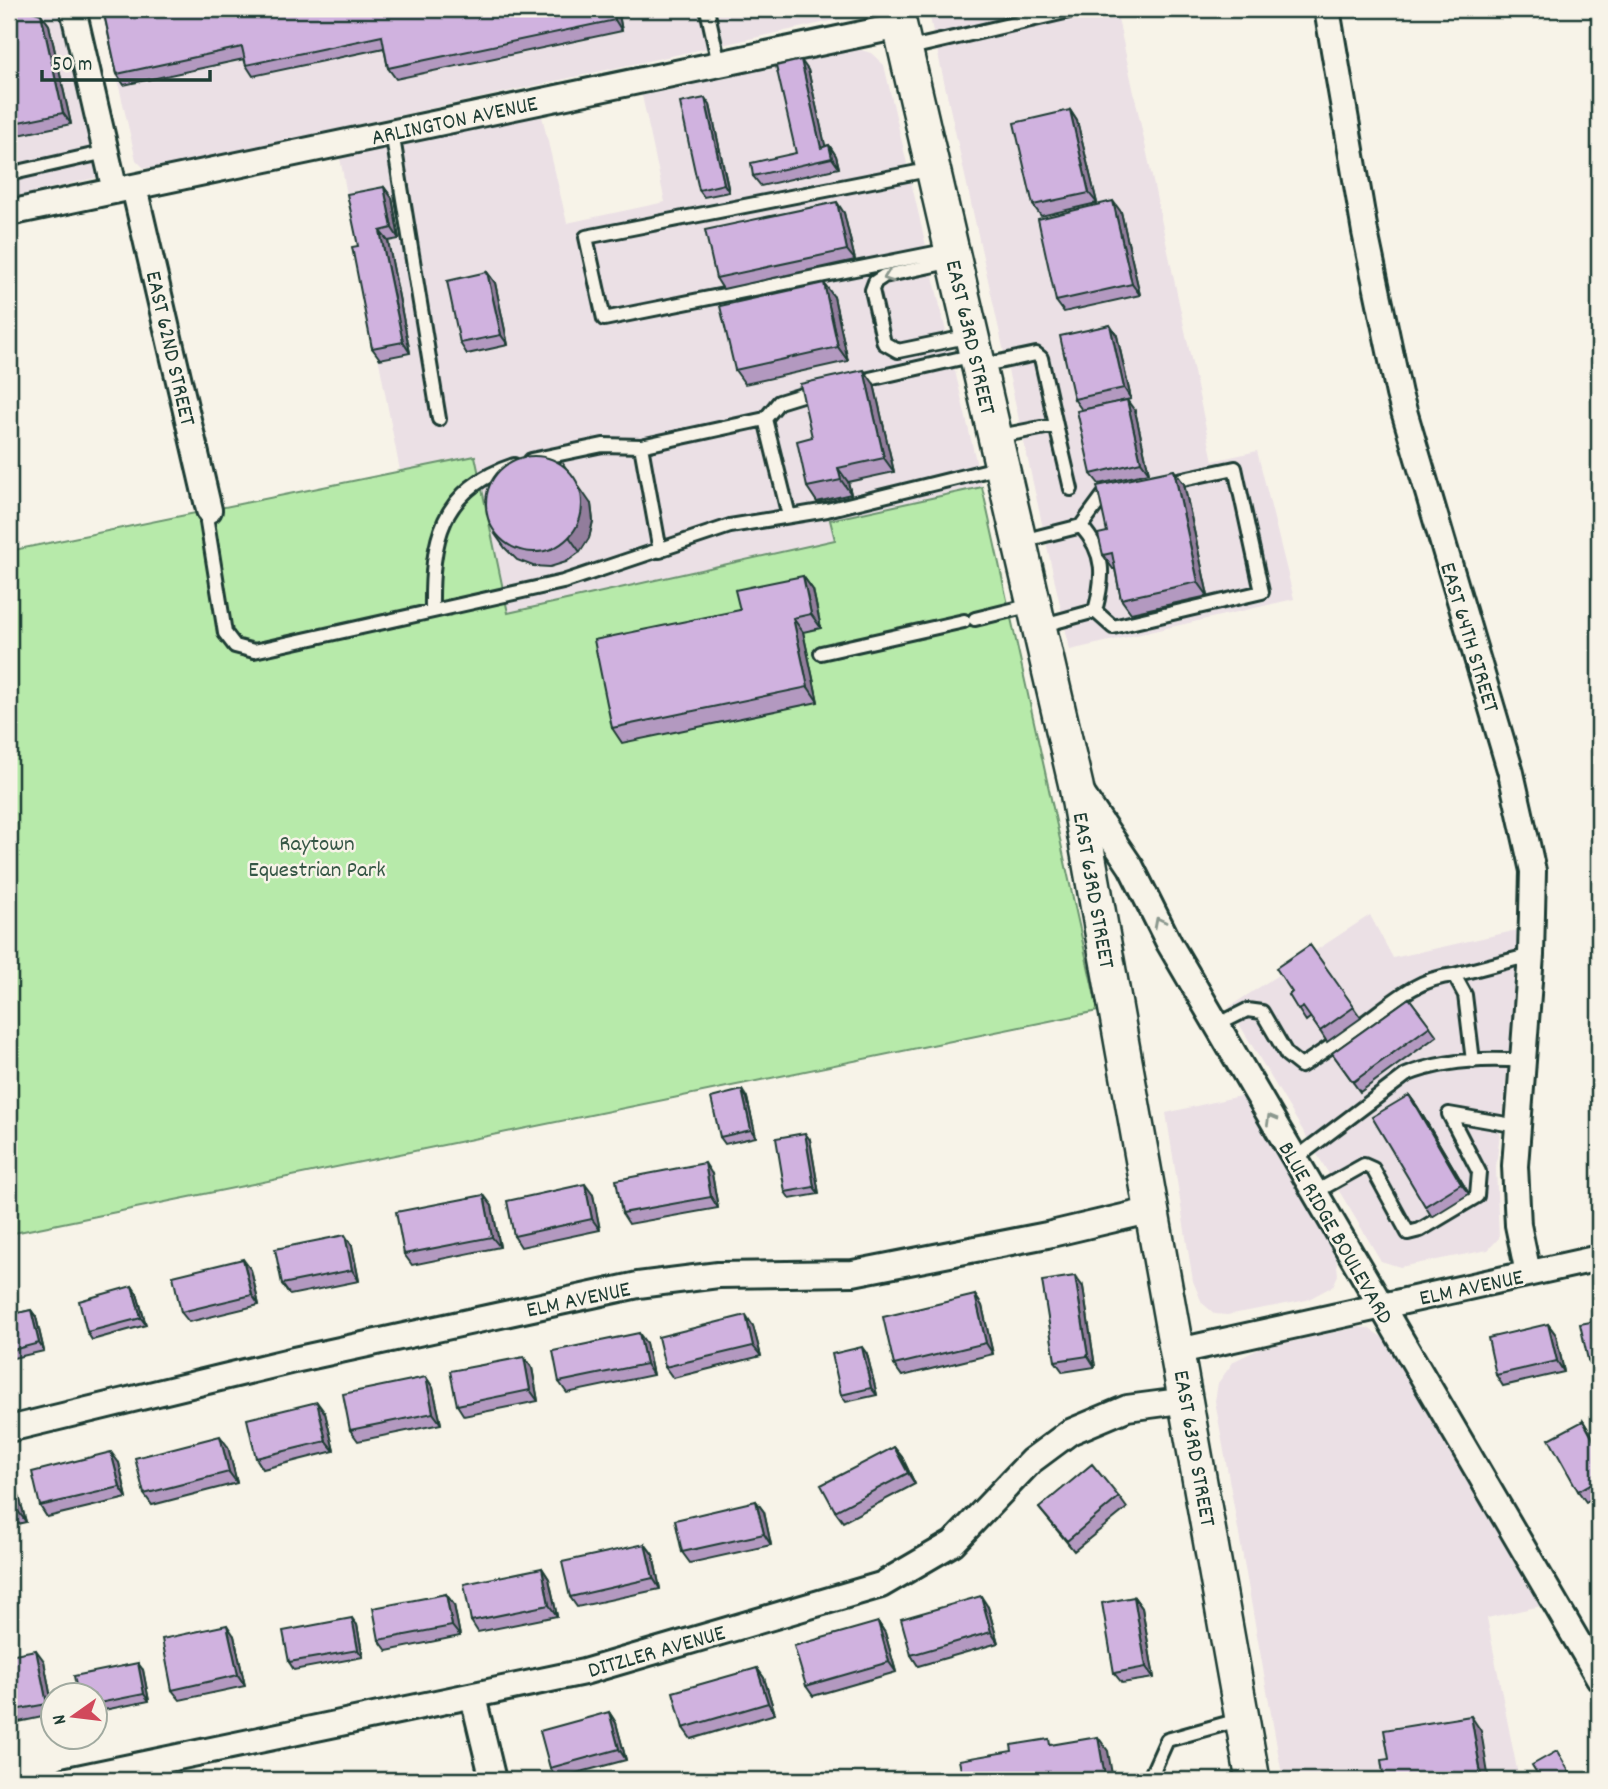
<svg xmlns="http://www.w3.org/2000/svg" width="1608" height="1789" font-family="Dekko,sans-serif">
	<style>
		.built { fill: #ebe0e5 }
		.green { fill: #b7eaaa; stroke: #6b946f; stroke-width: 2 }
		.lines { fill: none; stroke-linecap: round; stroke-linejoin: round }
		.lane-casing { stroke: #1f3d34; stroke-width: 18 }
		.street-casing { stroke: #1f3d34; stroke-width: 30 }
		.secondary-casing { stroke: #1f3d34; stroke-width: 38 }
		.lane { stroke: #f7f3e8; stroke-width: 12 }
		.street { stroke: #f7f3e8; stroke-width: 24 }
		.secondary { stroke: #f7f3e8; stroke-width: 33 }
		.wall { fill: #b399c0; stroke: #1f3d34; stroke-width: 2 }
		.shaded-wall { fill: #927d9c; stroke: #1f3d34; stroke-width: 2 }
		.building { fill: #d0b2df; stroke: #1f3d34; stroke-width: 2 }
		.oneway { stroke: #8b988e }
		.labels { text-anchor: middle; stroke-width: 5; stroke-linejoin: round; paint-order: stroke }
		.street-label { font-size: 23px; fill: #1f3d34; stroke: #f7f3e8 }
		.park-label { font-size: 23px; fill: #365746; stroke: #f7f3e8 }
	</style>
	<rect width="100%" height="100%" fill="#f7f3e8"/>
	<filter id="ink" filterUnits="userSpaceOnUse"><feTurbulence type="fractalNoise" baseFrequency=".0143" numOctaves="2"/><feDisplacementMap in="SourceGraphic" scale="14" xChannelSelector="R" yChannelSelector="G"/><feConvolveMatrix kernelMatrix="1 2 1 2 8 2 1 2 1" color-interpolation-filters="sRGB"/></filter>
	<g filter="url(#ink)">
		<!-- built -->
		<path class="built" d="M9,9H61L101,175L95,178L9,198Z
			M101,9H861L854,16L154,169L144,168L136,160Z
			M928,9H1116L1213,461L1257,451L1294,599L1070,650Z
			M855,48L871,53L884,65L982,487L831,519L835,540L508,613L475,456L400,471L339,153L541,112L567,223L665,202L641,91Z
			M1370,915L1393,958L1518,930V976L1496,1167L1499,1238L1488,1250L1400,1267L1381,1261L1229,1007Z
			M1244,1095L1335,1248L1338,1275L1333,1286L1307,1300L1227,1315L1215,1314L1202,1303L1193,1281L1166,1113Z
			M1358,1327L1368,1328L1385,1339L1541,1606L1487,1618L1519,1780H1283L1215,1401L1218,1383L1234,1361L1259,1349Z"/>
		<!-- green -->
		<path class="green" d="M475,456L508,613L835,540L830,520L982,487L1098,1011L9,1234V551Z"/>
		<g class="lines">
			<!-- lane casing -->
			<g class="lane-casing">
				<path id="lane" d="M707,9L719,64
					M906,49L1078,9
					M392,132L439,419
					M933,169L586,237L604,319L950,250
					M9,174L106,152
					M954,261L884,276L875,282L872,290L884,343L898,351L971,336
					M980,366L1036,354L1041,358L1056,425
					M856,382L975,355
					M765,419L789,516
					M995,437L1056,425L1071,489
					M531,460L603,445L641,446
					M209,510L207,522L225,633L235,646L254,651L563,582L730,526L827,510L1001,467
					M1081,526C1106,554 1104,577 1095,611
					M1022,541L1081,526L1103,496L1112,494
					M660,551L641,446L765,419L779,402L818,390
					M432,611C431,541 440,489 514,465
					M975,619L1032,605
					M1040,626L1095,611L1113,627L1262,592L1235,468L1164,483
					M821,653L964,621
					M1454,975L1531,955
					M1217,1025L1247,1010L1262,1012L1287,1055L1301,1066C1322,1052 1344,1038 1364,1023C1394,1001 1416,979 1454,975L1465,995L1473,1061
					M1449,1114L1518,1126
					M1295,1159L1406,1075C1443,1060 1484,1058 1523,1061
					M1314,1193L1364,1165L1373,1169L1408,1233L1420,1230L1477,1196L1479,1172L1449,1114
					M1149,1780L1167,1740L1242,1719"/>
			</g>
			<!-- street casing -->
			<g class="street-casing">
				<path id="street" d="M73,9L115,191
					M1327,9L1365,232L1399,394L1511,773L1533,871L1531,955L1515,1166L1518,1225L1528,1273
					M134,187L209,510
					M9,213L900,26
					M1080,791L1131,867L1169,943L1599,1678
					M1179,1351L1599,1258
					M9,1429L294,1360L638,1285L718,1275L853,1273L1047,1235L1153,1210
					M473,1697L493,1780
					M68,1780L584,1672L881,1585L953,1543L1031,1461L1070,1432L1127,1408L1188,1400"/>
			</g>
			<!-- secondary casing -->
			<g class="secondary-casing">
				<path id="secondary" d="M896,9L1076,786L1253,1780"/>
			</g>
			<!-- lane -->
			<use href="#lane" class="lane"/>
			<!-- street -->
			<use href="#street" class="street"/>
			<!-- secondary -->
			<use href="#secondary" class="secondary"/>
		</g>
		<!-- wall -->
		<path class="wall" d="M9,9L34,12L41,14L49,25L71,124L9,137Z
			M103,9H618L622,31L396,79L388,68L384,48L253,76L246,65L244,59L124,85L117,74Z
			M808,70L825,146L829,145L836,156L839,168L761,186L753,176L796,153Z
			M710,105L729,192L704,197L699,190Z
			M1070,110L1077,121L1097,203L1041,216L1033,205Z
			M384,187L392,198L399,239L388,241L410,353L380,359L372,348L358,246Z
			M1121,212L1140,295L1064,312L1056,301Z
			M844,213L855,260L723,289L716,278Z
			M487,272L495,283L508,345L467,354L460,343Z
			M834,297L848,361L745,384L735,370Z
			M1117,336L1131,399L1082,410L1074,399Z
			M874,384L894,472L848,482L851,494L817,502L807,487L812,437Z
			M1135,411L1149,473L1099,484L1091,474Z
			M1184,484L1208,596L1131,613L1121,599L1115,569H1113L1103,555L1107,532Z
			M591,504L593,521L589,538L580,552L566,562L550,567L533,566L517,560L505,548L495,534Z
			M803,576L813,590L821,628L803,632L818,702L622,743L612,728L740,610Z
			M1310,945L1361,1018L1327,1042L1311,1017L1306,1021L1289,995L1292,992Z
			M1409,998L1437,1036L1360,1092L1332,1053Z
			M1409,1095L1417,1106L1469,1194L1432,1217L1425,1206Z
			M747,1098L756,1137L725,1144L720,1137Z
			M810,1140L819,1194L790,1199L785,1192Z
			M712,1174L718,1208L629,1224L622,1213Z
			M593,1195L600,1230L521,1247L514,1236Z
			M492,1206L500,1247L412,1265L404,1254Z
			M352,1246L359,1281L290,1295L282,1284Z
			M251,1270L259,1305L189,1322L181,1312Z
			M132,1286L137,1294L146,1325L92,1340L87,1332Z
			M1083,1287L1095,1367L1063,1372L1055,1361Z
			M975,1295L982,1306L993,1354L902,1376L894,1365Z
			M31,1310L36,1317L44,1351L9,1359V1315Z
			M1599,1312V1370L1595,1371L1588,1360Z
			M1548,1324L1556,1335L1564,1372L1503,1386L1496,1375Z
			M753,1326L761,1356L673,1378L665,1367Z
			M646,1343L653,1375L567,1393L559,1382Z
			M867,1354L877,1395L846,1402L841,1395Z
			M532,1368L538,1401L464,1416L457,1405Z
			M426,1377L433,1388L441,1424L358,1441L350,1430Z
			M325,1413L334,1451L263,1469L256,1458Z
			M1583,1421L1599,1447V1494L1586,1502L1578,1491Z
			M228,1447L237,1483L152,1505L144,1494Z
			M894,1447L902,1457L915,1484L843,1522L835,1511Z
			M119,1463L127,1498L47,1517L40,1506Z
			M9,1474L16,1485L26,1522L9,1526Z
			M1119,1497L1127,1508L1074,1551L1039,1508Z
			M756,1501L764,1512L771,1545L690,1563L682,1552Z
			M645,1544L653,1555L660,1589L577,1607L570,1597Z
			M542,1568L549,1579L557,1616L478,1632L471,1621Z
			M446,1594L454,1605L460,1636L387,1651L379,1640Z
			M1134,1597L1142,1608L1154,1678L1122,1683L1114,1673Z
			M988,1607L998,1643L918,1666L911,1655Z
			M878,1622L885,1633L896,1672L813,1696L806,1686Z
			M357,1625L363,1657L294,1670L289,1662Z
			M234,1636L245,1686L180,1700L172,1690Z
			M9,1655L44,1661L52,1704V1715L9,1724Z
			M757,1668L764,1678L775,1714L691,1739L683,1728Z
			M143,1670L149,1701L94,1712V1695Z
			M609,1712L616,1723L626,1760L558,1778L550,1768Z"/>
		<!-- shaded-wall -->
		<path class="shaded-wall" d="M613,9H618L622,31L615,20Z
			M41,14L49,25L71,124L63,113Z
			M801,60L808,70L828,158L821,148Z
			M705,98L710,105L729,192L724,184Z
			M1070,110L1077,121L1097,203L1089,193Z
			M829,145L836,156L839,168L832,158Z
			M384,187L392,198L399,239L392,228Z
			M1113,201L1121,212L1140,295L1132,284Z
			M837,202L844,213L855,260L847,250Z
			M380,231L388,241L410,353L403,342Z
			M487,272L495,283L508,345L501,335Z
			M824,283L834,297L848,361L838,347Z
			M1110,325L1117,336L1131,399L1124,388Z
			M864,370L874,384L894,472L884,458Z
			M1127,400L1135,411L1149,473L1141,462Z
			M564,465L591,504L593,521L589,538L580,552L570,538Z
			M838,468L848,482L851,494L841,480Z
			M1174,470L1184,484L1208,596L1198,582Z
			M803,576L813,590L821,628L811,614Z
			M793,618L803,632L818,702L808,687Z
			M742,1090L747,1098L756,1137L751,1130Z
			M1409,1095L1417,1106L1469,1194L1461,1184Z
			M805,1133L810,1140L819,1194L814,1187Z
			M705,1163L712,1174L718,1208L711,1197Z
			M585,1184L593,1195L600,1230L592,1219Z
			M484,1195L492,1206L500,1247L492,1237Z
			M345,1235L352,1246L359,1281L352,1270Z
			M243,1259L251,1270L259,1305L252,1295Z
			M1075,1276L1083,1287L1095,1367L1088,1356Z
			M132,1286L137,1294L146,1325L141,1318Z
			M975,1295L982,1306L993,1354L986,1343Z
			M31,1310L36,1317L44,1351L39,1343Z
			M746,1315L753,1326L761,1356L753,1346Z
			M1548,1324L1556,1335L1564,1372L1557,1361Z
			M639,1333L646,1343L653,1375L646,1364Z
			M862,1347L867,1354L877,1395L871,1388Z
			M524,1357L532,1368L538,1401L530,1390Z
			M426,1377L433,1388L441,1424L433,1413Z
			M317,1402L325,1413L334,1451L326,1441Z
			M1583,1421L1599,1447V1450Z
			M220,1436L228,1447L237,1483L229,1472Z
			M894,1447L902,1457L915,1484L908,1473Z
			M111,1452L119,1463L127,1498L120,1487Z
			M9,1474L16,1485L26,1522L18,1511Z
			M756,1501L764,1512L771,1545L764,1534Z
			M645,1544L653,1555L660,1589L653,1578Z
			M542,1568L549,1579L557,1616L549,1605Z
			M446,1594L454,1605L460,1636L452,1626Z
			M981,1596L988,1607L998,1643L991,1632Z
			M1134,1597L1142,1608L1154,1678L1146,1667Z
			M352,1618L357,1625L363,1657L358,1650Z
			M878,1622L885,1633L896,1672L889,1662Z
			M227,1625L234,1636L245,1686L238,1675Z
			M36,1650L44,1661L52,1704V1712L47,1704Z
			M138,1663L143,1670L149,1701L144,1694Z
			M757,1668L764,1678L775,1714L768,1703Z
			M609,1712L616,1723L626,1760L619,1749Z
			M1471,1716L1481,1731L1489,1780H1482Z
			M1098,1737L1108,1751L1113,1780H1107L1105,1777Z"/>
		<!-- building -->
		<path class="building" d="M9,9H28V10L41,14L63,113L9,124Z
			M103,9H613L615,20L388,68L382,36L246,65L242,47L117,74Z
			M801,60L821,148L829,145L832,158L753,176L751,163L796,153L776,66Z
			M705,98L724,184L699,190L680,103Z
			M1070,110L1089,193L1033,205L1014,123Z
			M384,187L392,228L380,231L403,342L372,348L352,247L358,246L347,194Z
			M1113,201L1132,284L1056,301L1038,219Z
			M837,202L847,250L716,278L705,230Z
			M487,272L501,335L460,343L447,281Z
			M824,283L838,347L735,370L720,306Z
			M1110,325L1124,388L1074,399L1060,336Z
			M864,370L884,458L838,468L841,480L807,487L797,441L812,437L800,384Z
			M1127,400L1141,462L1091,474L1077,411Z
			M486 504a48 48 0 1 1 96 0a48 48 0 1 1-96 0Z
			M1174,470L1198,582L1121,599L1112,553L1103,555L1098,534L1107,532L1097,486Z
			M803,576L811,614L793,618L808,687L612,728L594,640L740,610L735,590Z
			M1310,945L1354,1007L1320,1031L1303,1007L1298,1010L1289,995L1292,992L1276,968Z
			M1409,998L1430,1026L1353,1082L1332,1053Z
			M742,1090L751,1130L720,1137L711,1098Z
			M1409,1095L1461,1184L1425,1206L1372,1117Z
			M805,1133L814,1187L785,1192L776,1138Z
			M705,1163L711,1197L622,1213L616,1180Z
			M585,1184L592,1219L514,1236L507,1201Z
			M484,1195L492,1237L404,1254L396,1212Z
			M345,1235L352,1270L282,1284L275,1249Z
			M243,1259L252,1295L181,1312L173,1276Z
			M1075,1276L1088,1356L1055,1361L1042,1281Z
			M132,1286L141,1318L87,1332L79,1301Z
			M975,1295L986,1343L894,1365L883,1317Z
			M31,1310L39,1343L9,1351V1315Z
			M1599,1312V1358L1588,1360L1580,1324L1596,1321L1595,1313Z
			M746,1315L753,1346L665,1367L658,1337Z
			M1548,1324L1557,1361L1496,1375L1488,1338Z
			M639,1333L646,1364L559,1382L553,1351Z
			M862,1347L871,1388L841,1395L832,1354Z
			M524,1357L530,1390L457,1405L450,1371Z
			M426,1377L433,1413L350,1430L343,1394Z
			M317,1402L326,1441L256,1458L247,1419Z
			M1583,1421L1599,1450V1479L1578,1491L1549,1439Z
			M220,1436L229,1472L144,1494L135,1458Z
			M894,1447L908,1473L835,1511L821,1485Z
			M111,1452L120,1487L40,1506L32,1472Z
			M1092,1464L1119,1497L1067,1541L1039,1508Z
			M9,1475L18,1511L9,1514Z
			M756,1501L764,1534L682,1552L675,1520Z
			M645,1544L653,1578L570,1597L562,1562Z
			M542,1568L549,1605L471,1621L464,1584Z
			M446,1594L452,1626L379,1640L373,1608Z
			M981,1596L991,1632L911,1655L901,1619Z
			M1134,1597L1146,1667L1114,1673L1102,1603Z
			M352,1618L358,1650L289,1662L283,1631Z
			M878,1622L889,1662L806,1686L794,1646Z
			M227,1625L238,1675L172,1690L162,1639Z
			M36,1650L47,1704L9,1711V1655Z
			M138,1663L144,1694L94,1704V1695H78L74,1676Z
			M757,1668L768,1703L683,1728L673,1692Z
			M609,1712L619,1749L550,1768L540,1731Z
			M1471,1716L1482,1780H1384L1381,1760L1389,1759L1384,1730Z
			M1098,1737L1105,1777L1099,1778L1100,1780H963L959,1760L1012,1751L1011,1745L1049,1739L1050,1745Z
			M1557,1751L1574,1780H1541L1532,1765Z"/>
		<!-- one-way arrows -->
		<defs><path id="oneway-chevron" d="M-2-3.5L2.5 0L-2 3.5" fill="none" stroke-width="1.6" stroke-linecap="round" stroke-linejoin="round" transform="scale(1.75)"/></defs>
		<g class="oneway">
			<use href="#oneway-chevron" transform="translate(888 277) rotate(160)"/>
			<use href="#oneway-chevron" transform="translate(1159 922) rotate(-117)"/>
			<use href="#oneway-chevron" transform="translate(1271 1119) rotate(-120)"/>
		</g>
	</g>
	<g class="labels">
		<!-- street labels -->
		<g class="street-label">
			<text transform="translate(454 119) rotate(-12)" y="8">ARLINGTON AVENUE</text>
			<text transform="translate(972 337) rotate(77)" y="8">EAST 63RD STREET</text>
			<text transform="translate(172 348) rotate(77)" y="8">EAST 62ND STREET</text>
			<text transform="translate(1471 637) rotate(73)" y="8">EAST 64TH STREET</text>
			<text transform="translate(1095 890) rotate(80)" y="8">EAST 63RD STREET</text>
			<text transform="translate(1337 1232) rotate(60)" y="8">BLUE RIDGE BOULEVARD</text>
			<text transform="translate(1471 1286) rotate(-12)" y="8">ELM AVENUE</text>
			<text transform="translate(578 1298) rotate(-12)" y="8">ELM AVENUE</text>
			<text transform="translate(1196 1448) rotate(80)" y="8">EAST 63RD STREET</text>
			<text transform="translate(656 1650) rotate(-16)" y="8">DITZLER AVENUE</text>
		</g>
		<!-- park labels -->
		<g class="park-label">
			<text x="317" y="850">Raytown<tspan x="317" dy="26">Equestrian Park</tspan></text>
		</g>
	</g>
	<!-- margin -->
	<rect width="1608" height="1789" fill="none" stroke="#f7f3e8" stroke-width="35"/>
	<rect x="18" y="18" width="1573" height="1754" fill="none" stroke="#1f3d34" stroke-width="2.5" filter="url(#ink)"/>
	<!-- north arrow -->
	<g transform="translate(74 1716) rotate(256)"><circle r="33" fill="#f7f3e8" stroke="#a1aaa0" stroke-width="2"/>
	<path d="M0-5L12 26L0 18L-12 26Z" fill="#d1495b"/>
	<text y="-10" font-size="19" font-weight="bold" text-anchor="middle" fill="#1f3d34">N</text>
	</g>
	<!-- scale -->
	<path d="M42 70v10h168v-10" fill="none" stroke="#1f3d34" stroke-width="3.5"/>
	<text x="52" y="70" font-size="21" fill="#1f3d34" stroke="#f7f3e8" stroke-width="5" paint-order="stroke">50 m</text>
</svg>
